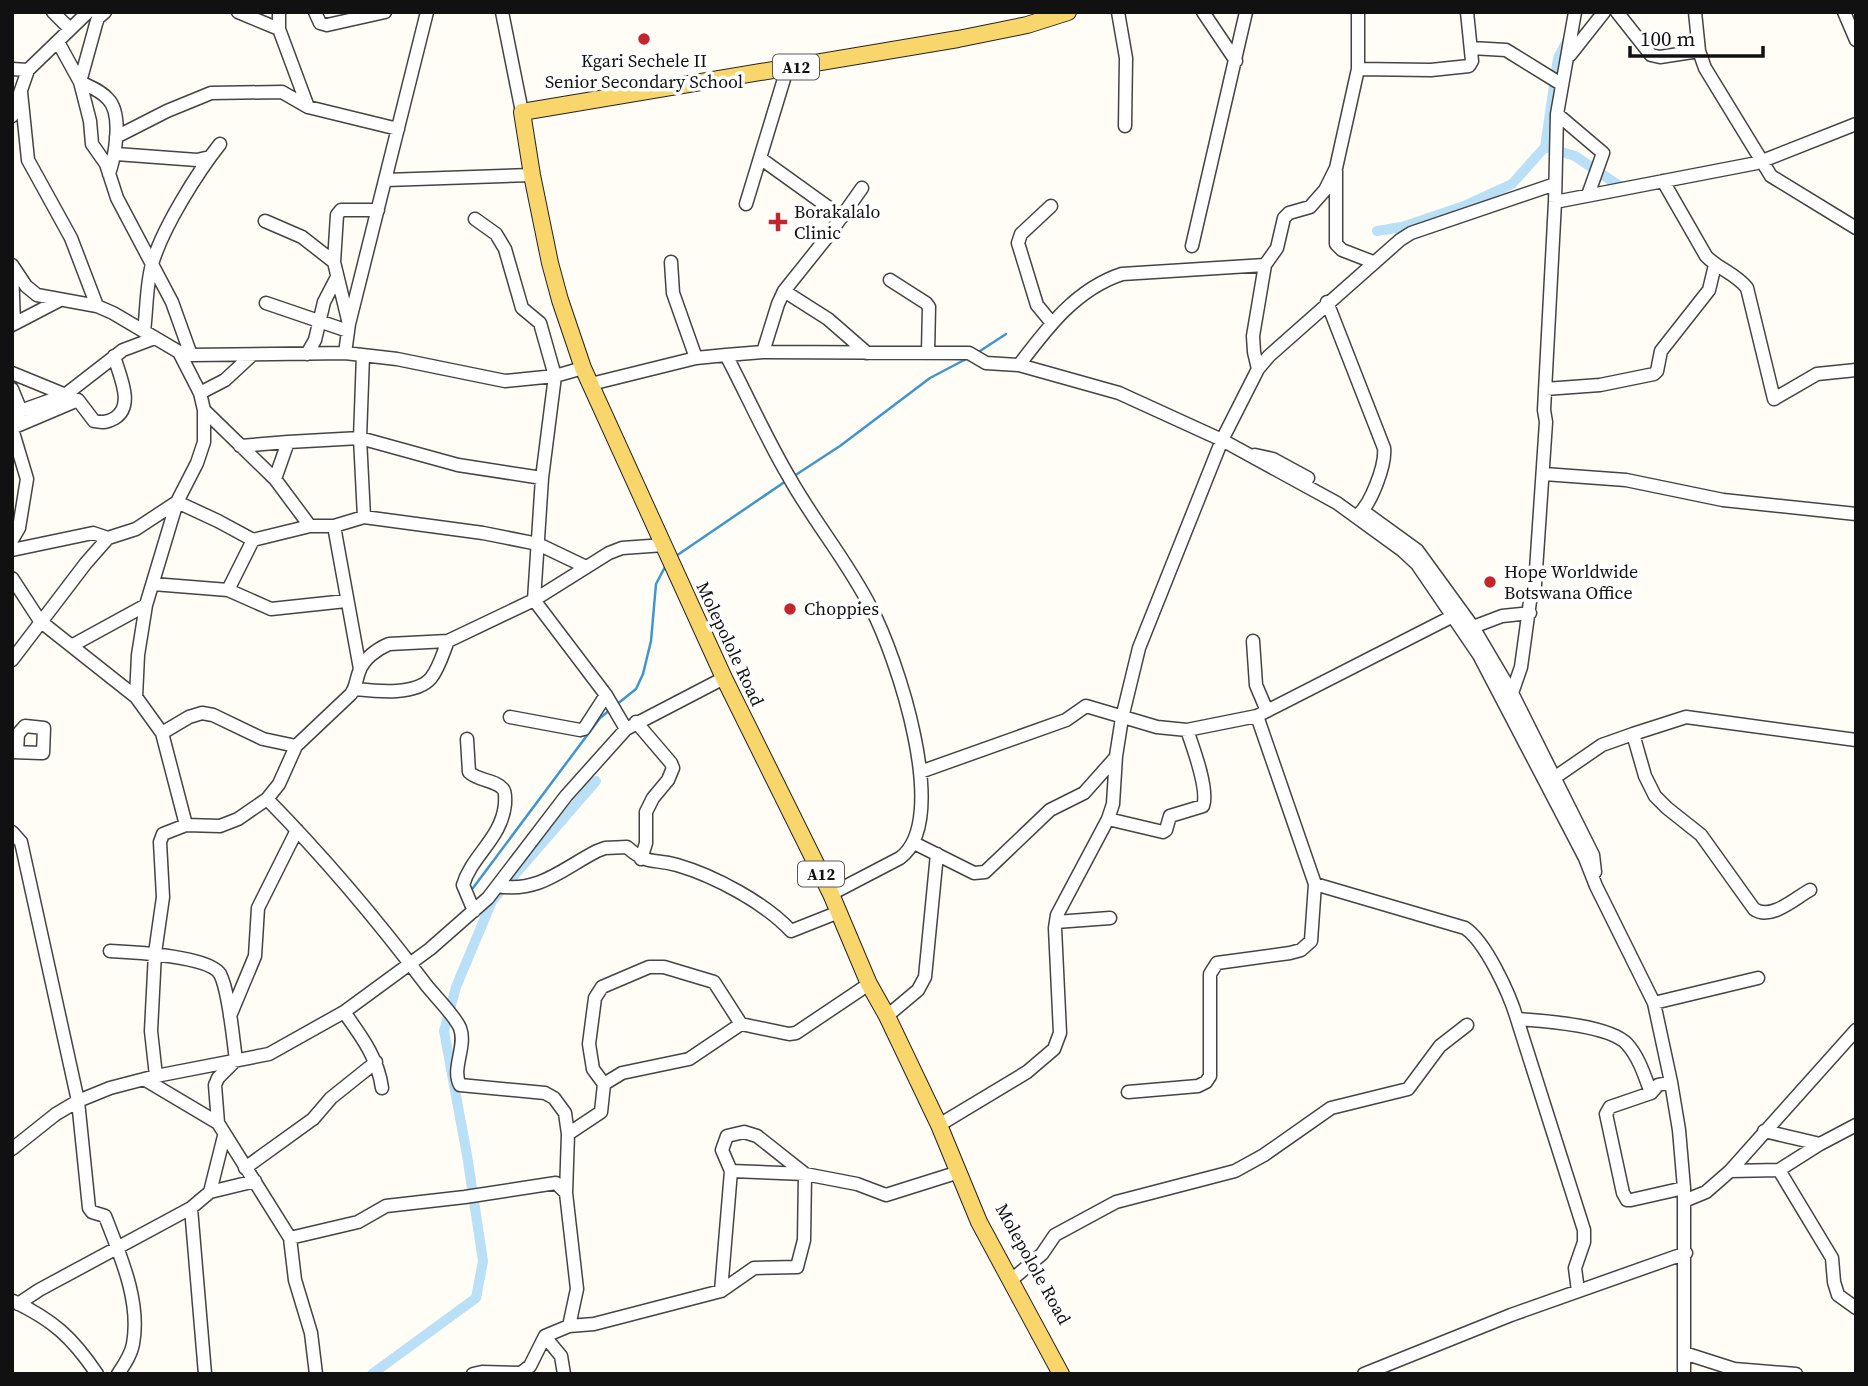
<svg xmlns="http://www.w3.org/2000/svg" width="1868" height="1386" font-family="'Source Serif 4',serif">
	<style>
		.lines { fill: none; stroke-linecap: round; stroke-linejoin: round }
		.stream { stroke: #3f96cf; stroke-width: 2.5 }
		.canal { stroke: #b9e0f7; stroke-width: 10 }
		.minor-casing { stroke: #444; stroke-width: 15 }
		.major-casing { stroke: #222; stroke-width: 18 }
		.minor { stroke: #fff; stroke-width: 12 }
		.major { stroke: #f9d66b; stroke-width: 16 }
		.poi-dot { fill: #c4262e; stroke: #fff; stroke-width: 2.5 }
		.labels { text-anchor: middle; stroke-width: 7; stroke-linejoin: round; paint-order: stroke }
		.shield { fill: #fff; stroke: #585858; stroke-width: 2 }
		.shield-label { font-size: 16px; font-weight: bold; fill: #111 }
		.poi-label { font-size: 18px; fill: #111; stroke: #fff; text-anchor: start }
		.street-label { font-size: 18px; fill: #111; stroke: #fff }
	</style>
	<rect width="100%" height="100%" fill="#fffdf5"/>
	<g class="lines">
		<!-- stream -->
		<path class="stream" d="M977,353L1006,334
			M794,476L840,446L930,378L968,358
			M676,556L786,481
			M616,705L636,689L643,674L651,641L656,584L666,565
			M473,888L600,718L611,709"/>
		<!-- canal -->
		<path class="canal" d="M1545,147L1575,156L1621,187H1627
			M1377,231L1402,227L1464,206L1512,184L1545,147L1558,58L1568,39
			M372,1374L476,1298L483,1261L467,1155L444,1031L456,987L492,901L596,781"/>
		<!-- minor casing -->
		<g class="minor-casing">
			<path id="minor" d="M53,12L70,29
				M105,12L98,18L96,24L80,82C90,87 100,90 108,99C123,114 115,156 109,174
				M238,12L279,29
				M279,12V29L308,107
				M315,12L320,23L327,25L385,12
				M502,12L522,112
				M1118,12L1126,58L1125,126
				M1203,12L1236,61
				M1617,12L1651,55L1660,57L1699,51
				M1695,12L1699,51L1705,68L1771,176L1856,228
				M1844,12L1856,40
				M58,42L80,82L90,121L92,144L106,164L117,198L172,302L191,355
				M1471,48L1506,50L1561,84
				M1570,55L1604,12
				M12,69L28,70
				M1358,69L1431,70L1469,66L1472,61L1467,12
				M21,92L28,160L71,238L97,306
				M1557,114L1603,153L1588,195
				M12,116L28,70L88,12
				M116,137L167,111L211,93L282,92L308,107L398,129
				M116,154L197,160L210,157
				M760,158L842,217
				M1336,171V244L1342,250L1373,262
				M386,180L532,175
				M1663,181L1706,256C1718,269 1735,273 1747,288L1774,399L1817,374L1856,370
				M1555,202L1757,163L1856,124
				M746,204L787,69
				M475,219L496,234L505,249L522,308L540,323L555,376L542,478L534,600L606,695L626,729
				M265,221L302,237L334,262
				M1192,246L1246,12
				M671,262L673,293L696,358
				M12,265L26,286L37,295L97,306L113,313L179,352L191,355L345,353L397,359L505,381L555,376L583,368
				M12,269L14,324
				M890,280L926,303L929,307L928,352
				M784,291L828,319L867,353
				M1327,302L1384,448C1386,465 1371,504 1358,515
				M266,303L348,331
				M1051,322L1037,305L1018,243L1021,234L1051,206
				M349,324L427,12
				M12,325L60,300
				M144,331C147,309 146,282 153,261C164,226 197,173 220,144
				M763,352L778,304L784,291L828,236L862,188
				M345,353L349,324L334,262L337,215L341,210H378
				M307,354L315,340L324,302L337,277
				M363,355L360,438L364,517
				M726,355C747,395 766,438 789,477C814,522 848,562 871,608C896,655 952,820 900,858L831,894
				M1019,365C1047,328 1076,289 1122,274L1265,265
				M1258,369L1254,352L1253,336L1265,265L1277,248L1284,218L1289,213L1310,207L1325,190L1336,168L1358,69V12
				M12,373L78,400L94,421C103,423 108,422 115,418C135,405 119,375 114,356
				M591,384L696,358L726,355L763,352L969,353L986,363L1019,365L1119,393L1222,440L1337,503L1403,551L1417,564L1479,655L1585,858L1596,886L1654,1003L1671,1082L1679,1130L1684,1188V1374
				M12,389L21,411L17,417
				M1545,389L1600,385L1654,374L1657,371L1661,351L1709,290L1715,265
				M200,393L225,380L252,355
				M204,410L275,479L310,526
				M12,414L65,395L123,350L155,338
				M12,428L78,400
				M12,429L27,479L19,528L12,540
				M240,446L288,442
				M1255,455L1273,459L1308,478
				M1544,474L1626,480L1723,500L1856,514
				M275,479L288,442L360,438L458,465L542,478
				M1363,511L1417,550L1473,627L1512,693L1593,855L1595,872
				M334,526L360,669
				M12,550L93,533L108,538L136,529L177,502L197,463L204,442V410L200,393L179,352
				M12,578L40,621L136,697L162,733L186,825
				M153,584L228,590L253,540
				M228,590L271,609L346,601
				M1473,627L1502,616L1530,613
				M1253,641L1256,685L1267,711
				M73,645L146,605
				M12,660L86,563L108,538
				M355,689C375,691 416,696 431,678C439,668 443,653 448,641
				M136,697L138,655L146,605L177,502L218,521L253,540L310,526H334L364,517L483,533L538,544L586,567
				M1504,700L1512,693L1521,667L1531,594L1535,585L1546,422L1544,410L1555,202L1557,114L1575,12
				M510,717L580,730L584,729L606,695
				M636,722L671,763L673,768L668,780L653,798L646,812V843L641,859
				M162,733L189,717L202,713L213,715L263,739L296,746
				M1633,734L1686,717L1856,740
				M467,739L469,772C478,781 496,780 503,789C506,792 505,800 505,804C502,838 472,855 463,885L474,911
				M12,752L41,753H43L44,728L25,726L18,734L17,752
				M920,772L1066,720L1086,706L1157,727L1187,730L1257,716L1453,616L1463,613
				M1548,779L1554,778L1602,745L1633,734L1645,776L1655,796L1667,808L1701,835L1754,909C1771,921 1795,898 1810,890
				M267,799C324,857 378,921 427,986C436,997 455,1016 460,1028C467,1046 451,1069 460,1085L545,1093L554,1098L565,1113L568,1134L566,1193L577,1289L569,1326
				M1108,819L1163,832L1166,830L1170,816L1203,806C1209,790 1193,747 1187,730
				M12,832L21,842L78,1101L89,1208L92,1212L105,1216C120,1255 141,1301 133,1344C131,1355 124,1365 118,1374
				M914,843L974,873L985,872L1050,810L1084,793L1116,757
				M1315,884L1465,928C1486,942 1510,995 1517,1019C1543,1021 1609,1025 1627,1044C1639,1057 1645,1077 1651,1093L1658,1085L1671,1082
				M498,886C539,893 562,869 597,851L605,848L627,847C648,866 653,858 677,865C715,876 765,903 791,931L839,912
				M1056,922L1110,918
				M110,951C132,952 209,956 220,974C229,991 233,1039 236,1060L218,1078L215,1085L218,1123L290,1238L295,1280L311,1333L316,1374
				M1654,1003L1758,978
				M344,1012C361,1036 378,1058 382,1088
				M230,1016L255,956L258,908L297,830
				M887,1016L918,990L925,977L937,854
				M1517,1019L1584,1230V1242L1575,1268L1578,1291
				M156,1076L151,1031L155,953L163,897L160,842L163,834L186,825L220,826L238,819L267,799L279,784L296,746L351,694C356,687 356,680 359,672C363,659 377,649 389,644L448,641L534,600L609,553L622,548L664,545
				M144,1079L218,1123
				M604,1084L593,1069L589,1044L595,998L602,987L649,967H664L714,982L741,1024
				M1128,1092L1198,1086L1206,1082L1210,1076V974L1217,963L1290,953L1301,950L1311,941L1315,884L1257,716
				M1651,1093L1610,1107L1606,1114L1623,1193L1627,1200H1631L1684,1188
				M939,1125L1027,1072L1054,1049L1060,1033L1055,928L1057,915L1108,819L1113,804L1116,756L1122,718L1139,648L1222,440L1258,369L1269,356L1400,240L1411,233L1555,184
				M1764,1131L1820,1144
				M568,1134L601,1112L604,1084L622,1073L689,1059L741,1024L789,1034L796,1033L869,984
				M12,1149L56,1114L78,1101L110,1088L156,1076L269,1054L344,1012L430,949L488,898L566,796L626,729L724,678
				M245,1168L313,1119L331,1098L376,1062
				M1779,1170L1832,1258L1834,1282L1838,1295L1856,1308
				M1730,1171L1779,1170L1820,1144L1856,1125
				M210,1192L255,1181
				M1684,1201L1706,1192L1730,1171L1856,1030
				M191,1208L205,1374
				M290,1238L358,1222L386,1206L465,1197L556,1183L566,1193
				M1016,1276L1042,1254L1055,1235L1116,1202L1235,1171L1264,1155L1331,1108L1408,1089L1440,1046L1467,1025
				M721,1291L731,1171
				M13,1301C53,1320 72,1337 97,1374
				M18,1304L39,1290L191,1208L210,1192L224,1136
				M546,1338L561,1356L564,1374
				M1684,1353L1734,1369L1796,1374
				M473,1374L482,1372L521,1373L530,1366L545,1336L569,1326L594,1324L721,1291L754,1268L797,1267L804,1240L805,1174L757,1136L744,1132L727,1136L722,1150L731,1171L805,1174L857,1184L886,1195L959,1172
				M1364,1374L1511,1315L1686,1253"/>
		</g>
		<!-- major casing -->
		<g class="major-casing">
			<path id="major" d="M1061,1374L979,1222L939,1125L887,1016L869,984L831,894L724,678L583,368L560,300L550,263L532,175L522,112L958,39L1027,25L1068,12"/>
		</g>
		<!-- minor -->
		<use href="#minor" class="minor"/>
		<!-- major -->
		<use href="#major" class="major"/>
	</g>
	<!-- markers -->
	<g class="poi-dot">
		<circle cx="644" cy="39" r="7"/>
		<path d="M774.5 211.5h7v7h7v7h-7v7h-7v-7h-7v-7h7z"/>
		<circle cx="1490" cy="582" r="7"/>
		<circle cx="790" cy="609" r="7"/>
	</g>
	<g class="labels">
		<!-- shield labels -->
		<g class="shield">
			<rect x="773" y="54.5" width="46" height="25" rx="5"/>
			<rect x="798" y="861.5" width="46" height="25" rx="5"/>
		</g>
		<g class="shield-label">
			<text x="796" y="73">A12</text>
			<text x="821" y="880">A12</text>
		</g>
		<!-- poi labels -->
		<g class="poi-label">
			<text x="644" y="67" text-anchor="middle">Kgari Sechele II<tspan x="644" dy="21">Senior Secondary School</tspan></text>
			<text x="794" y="218">Borakalalo<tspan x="794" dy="21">Clinic</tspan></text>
			<text x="1504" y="578">Hope Worldwide<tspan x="1504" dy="21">Botswana Office</tspan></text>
			<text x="804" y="615">Choppies</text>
		</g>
		<!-- street labels -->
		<g class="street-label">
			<text transform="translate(730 644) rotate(65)" y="6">Molepolole Road</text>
			<text transform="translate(1033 1264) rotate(61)" y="6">Molepolole Road</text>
		</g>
	</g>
	<!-- border -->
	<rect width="1868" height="1386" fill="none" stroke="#111111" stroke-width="28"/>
	<!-- scale -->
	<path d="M1630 46v10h133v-10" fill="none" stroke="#111111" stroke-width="3.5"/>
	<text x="1640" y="46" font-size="21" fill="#111111" stroke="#ffffff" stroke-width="5" paint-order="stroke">100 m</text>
</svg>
